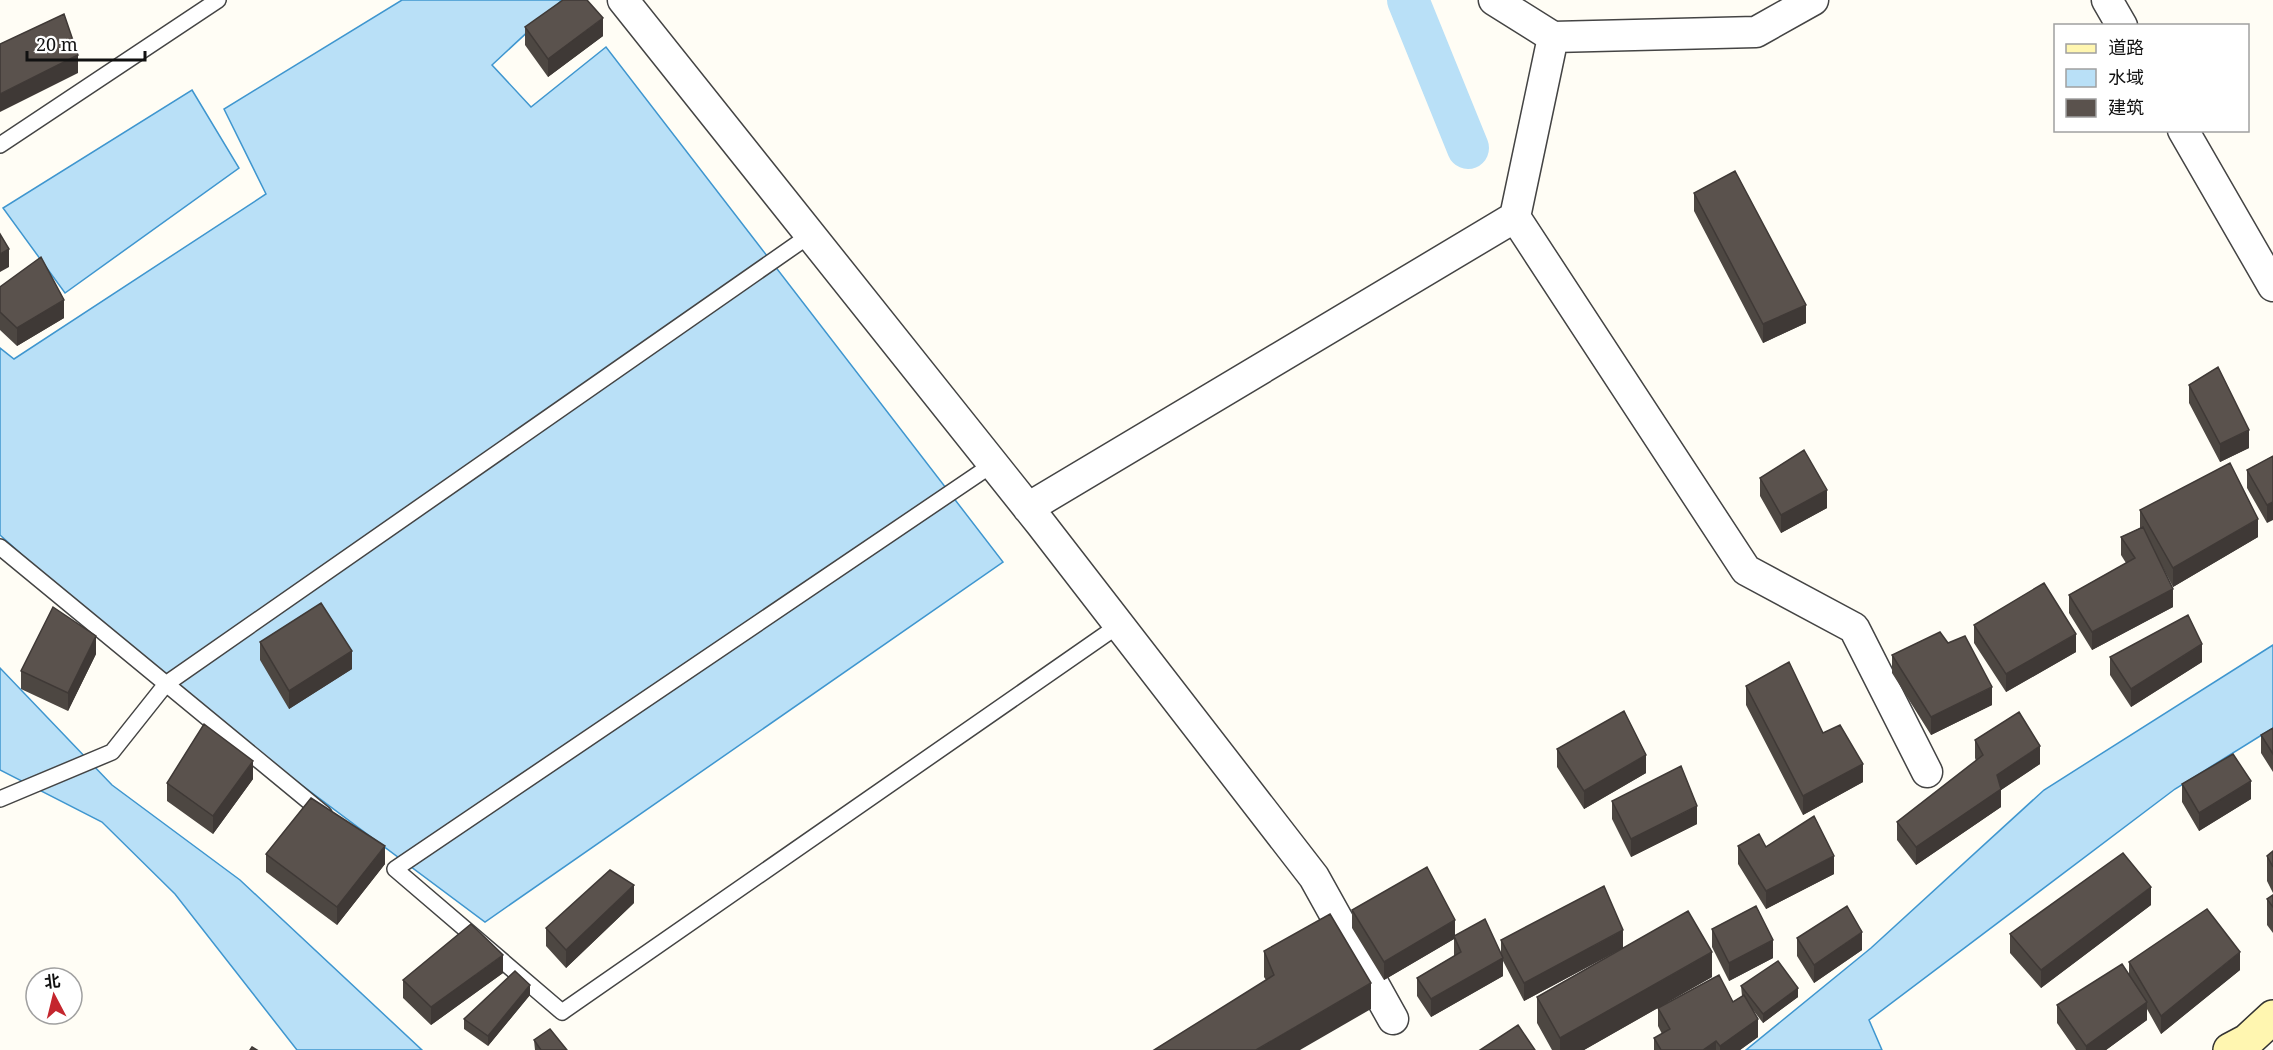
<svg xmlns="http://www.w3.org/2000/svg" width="2273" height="1050" font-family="'Noto Serif','Noto Sans SC',serif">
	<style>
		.water { fill: #b9e0f7; stroke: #3f96cf; stroke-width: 1.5 }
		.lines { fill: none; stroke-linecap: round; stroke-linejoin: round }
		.canal { stroke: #b9e0f7; stroke-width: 42 }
		.lane-casing { stroke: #444; stroke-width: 18 }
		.street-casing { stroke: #444; stroke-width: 33 }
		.secondary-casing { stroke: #333; stroke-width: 36 }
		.lane { stroke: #fff; stroke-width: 15 }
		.street { stroke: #fff; stroke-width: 30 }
		.secondary { stroke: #fff6b0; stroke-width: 33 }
		.wall { fill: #4d4742 }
		.shaded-wall { fill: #3f3936 }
		.building { fill: #5a524d; stroke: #3f3936; stroke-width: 1.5 }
	</style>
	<rect width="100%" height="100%" fill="#fffdf5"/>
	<!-- water -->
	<path class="water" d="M402,0H562L492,65L531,107L606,47L1003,562L485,922L166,684L0,535V348L14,359L266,194L224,109Z
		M192,90L239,168L65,293L3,208Z
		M2273,645V728L2175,789L1869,1020L1882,1050H1746L1871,948L2044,790Z
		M0,668L112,785L240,880L422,1050H297L175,894L102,822L0,770Z"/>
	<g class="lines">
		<!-- canal -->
		<path class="canal" d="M1408,0L1468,148"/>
		<!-- lane casing -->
		<g class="lane-casing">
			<path id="lane" d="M0,145L218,0
				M993,464L395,869L562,1012L1119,625
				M0,547L324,814
				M0,799L112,752L166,684L810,235"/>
		</g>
		<!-- street casing -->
		<g class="street-casing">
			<path id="street" d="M623,0L1041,524L1314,877L1393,1019
				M1494,0L1553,37L1756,32L1813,0
				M2107,0L2122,26
				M2183,130L2273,286
				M1515,217L1746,570L1854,628L1927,772
				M1028,508L1515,217L1553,37"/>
		</g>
		<!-- secondary casing -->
		<g class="secondary-casing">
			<path id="secondary" d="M2230,1050L2247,1041L2273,1017"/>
		</g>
		<!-- lane -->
		<use href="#lane" class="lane"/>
		<!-- street -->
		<use href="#street" class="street"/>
		<!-- secondary -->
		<use href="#secondary" class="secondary"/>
	</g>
	<!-- wall -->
	<path class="wall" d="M525,27L603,36L548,77L525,45Z
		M1694,193L1806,323L1763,343L1694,211Z
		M0,287L64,318L17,346L0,330Z
		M2189,385L2249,448L2220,462L2189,403Z
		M2273,456L2267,523L2247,488V470Z
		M1760,478L1827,508L1781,533L1760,496Z
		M2140,510L2258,537L2173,587L2162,566L2173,607L2092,650L2069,613V595L2126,563L2121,555V537L2140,528Z
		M1974,625L2076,652L2006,692L1974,643Z
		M260,642L352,669L289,709L260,660Z
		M96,654L68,711L21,689V671Z
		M1892,655L1992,705L1931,735L1892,673Z
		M2110,657L2202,662L2131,707L2110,675Z
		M1746,686L1823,733L1863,782L1803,815L1746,705Z
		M2273,728V772L2261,753V735Z
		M1975,740L2040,764L2001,790V807L1916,865L1897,840V822L1976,761L1975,758Z
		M1557,749L1646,773L1584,809L1557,767Z
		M253,779L213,834L167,801V783Z
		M2182,784L2251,799L2199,831L2182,802Z
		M1612,801L1697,824L1631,857L1612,819Z
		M1738,846L1834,874L1766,909L1738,864Z
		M2273,851V893L2267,881V856Z
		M266,854L385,864L337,925L266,872Z
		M2273,895V933L2267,925V899Z
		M634,903L566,968L546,946V928Z
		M2151,905L2041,988L2010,953V934Z
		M1352,910L1455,935L1501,955V940L1623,948L1524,1001L1503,961V976L1431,1017L1417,996V978L1454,956V939L1384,980L1352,928Z
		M1712,929L1773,958L1729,981L1712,947Z
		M1797,938L1862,950L1814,983L1797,956Z
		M1264,951L1371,1009L1266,980L1264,977Z
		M2129,962L2240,970L2161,1034L2147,1009V1020L2106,1050H2076L2057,1023V1005L2129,974Z
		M503,973L431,1025L403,998V980Z
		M1712,977L1668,1002H1733L1742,996L1741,986L1798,997L1763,1023L1753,1010L1758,1037L1740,1050H1654V1038L1662,1034L1658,1026V1008L1584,1050H1552L1537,1023V997Z
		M530,995L488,1046L464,1029V1019Z
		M534,1040L567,1050H535Z"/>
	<!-- shaded-wall -->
	<path class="shaded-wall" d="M603,18V36L548,77V59Z
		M78,55V73L0,112V94Z
		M9,249V267L0,272V254Z
		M64,300V318L17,346V328Z
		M1806,305V323L1763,343V324Z
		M2249,430V448L2220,462V444Z
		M1827,490V508L1781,533V515Z
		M2273,502V520L2267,523V505Z
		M2258,519V537L2173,587V568Z
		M2173,589V607L2092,650V632Z
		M2076,634V652L2006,692V674Z
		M96,636V654L68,711V693Z
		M2202,644V662L2131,707V689Z
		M352,651V669L289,709V691Z
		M1992,687V705L1931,735V717Z
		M2040,746V764L2001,790V807L1916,865V847L1997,775Z
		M1646,755V773L1584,809V791Z
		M253,761V779L213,834V816Z
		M1863,764V782L1803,815V796Z
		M2251,781V799L2199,831V813Z
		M1697,806V824L1631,857V839Z
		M385,846V864L337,925V907Z
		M1834,856V874L1766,909V891Z
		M634,885V903L566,968V950Z
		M2151,887V905L2041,988V970Z
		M1455,920V938L1454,936V939L1384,980V962Z
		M1623,930V948L1524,1001V983Z
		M1862,932V950L1814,983V965Z
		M1773,940V958L1729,981V963Z
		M1712,952V977L1584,1050H1560V1038Z
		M2240,952V970L2161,1034V1016Z
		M503,955V973L431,1025V1007Z
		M1503,958V976L1431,1017V999Z
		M1371,983V1009L1300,1050H1256Z
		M530,985V995L488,1046V1036Z
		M1798,988V997L1763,1023V1014Z
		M2147,1002V1020L2106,1050H2086V1046Z
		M1758,1019V1037L1740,1050H1720V1046Z
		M1716,1041V1050H1703Z"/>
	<!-- building -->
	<path class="building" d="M563,0H587L603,18L548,59L525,27Z
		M64,14L78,55L0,94V44Z
		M1735,171L1806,305L1763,324L1694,193Z
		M0,234L9,249L0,254Z
		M41,257L64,300L17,328L0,312V287Z
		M2218,367L2249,430L2220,444L2189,385Z
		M1804,450L1827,490L1781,515L1760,478Z
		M2273,456V502L2267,505L2247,470Z
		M2230,463L2258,519L2173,568L2140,510Z
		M2143,527L2173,589L2092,632L2069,595L2135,558L2121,537Z
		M2044,583L2076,634L2006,674L1974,625Z
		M321,603L352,651L289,691L260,642Z
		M53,607L96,636L68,693L21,671Z
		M2188,615L2202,644L2131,689L2110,657Z
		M1940,632L1948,643L1965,636L1992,687L1931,717L1892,655Z
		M1789,662L1823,733L1840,725L1863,764L1803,796L1746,686Z
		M1624,711L1646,755L1584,791L1557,749Z
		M2019,712L2040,746L1997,775L2001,789L1916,847L1897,822L1983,755L1975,740Z
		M204,724L253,761L213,816L167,783Z
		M2273,728V754L2261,735Z
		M2233,754L2251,781L2199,813L2182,784Z
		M1681,766L1697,806L1631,839L1612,801Z
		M311,798L385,846L337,907L266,854Z
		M1814,816L1834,856L1766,891L1738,846L1759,834L1766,847Z
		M2273,851V867L2267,856Z
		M2123,853L2151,887L2041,970L2010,934Z
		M1427,867L1455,920L1384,962L1352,910Z
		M610,870L634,885L566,950L546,928Z
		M1604,886L1623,930L1524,983L1501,940Z
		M2273,895V907L2267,899Z
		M1756,906L1773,940L1729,963L1712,929Z
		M1847,906L1862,932L1814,965L1797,938Z
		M2207,909L2240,952L2161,1016L2129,962Z
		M1688,911L1712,952L1560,1038L1537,997Z
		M1330,914L1371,983L1256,1050H1154L1274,975L1264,951Z
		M1485,919L1503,958L1431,999L1417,978L1461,952L1454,936Z
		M471,924L503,955L431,1007L403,980Z
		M1778,961L1798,988L1763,1014L1741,986Z
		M2122,964L2147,1002L2086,1046L2057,1005Z
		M515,971L530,985L488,1036L464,1019Z
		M1719,975L1733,1002L1744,995L1758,1019L1720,1046L1716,1041L1703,1050H1661L1654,1038L1670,1029L1658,1008Z
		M1518,1025L1535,1050H1480Z
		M550,1029L567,1050H541L534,1040Z
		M252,1047L257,1050H250Z"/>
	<!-- legend -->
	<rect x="2054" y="24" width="195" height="108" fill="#ffffff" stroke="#a0a0a0" stroke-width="1.5"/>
	<rect x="2066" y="44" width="30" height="9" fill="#fff6b0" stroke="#a0a0a0" stroke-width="1.5"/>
	<text x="2108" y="54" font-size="18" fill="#111111">道路</text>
	<rect x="2066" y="69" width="30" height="18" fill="#b9e0f7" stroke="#a0a0a0" stroke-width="1.5"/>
	<text x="2108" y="84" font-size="18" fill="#111111">水域</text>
	<rect x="2066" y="99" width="30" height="18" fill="#5a524d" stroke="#a0a0a0" stroke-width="1.5"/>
	<text x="2108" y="114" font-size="18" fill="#111111">建筑</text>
	<!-- north arrow -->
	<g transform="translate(54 996) rotate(353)"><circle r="28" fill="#ffffff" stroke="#a0a0a0" stroke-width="1.5"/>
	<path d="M0-4.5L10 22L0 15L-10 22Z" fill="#c4262e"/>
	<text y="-9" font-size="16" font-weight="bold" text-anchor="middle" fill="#111111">北</text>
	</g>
	<!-- scale -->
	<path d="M27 51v9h118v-9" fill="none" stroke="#111111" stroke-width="3"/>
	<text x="36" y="51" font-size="18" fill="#111111" stroke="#ffffff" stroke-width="4.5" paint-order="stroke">20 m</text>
</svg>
